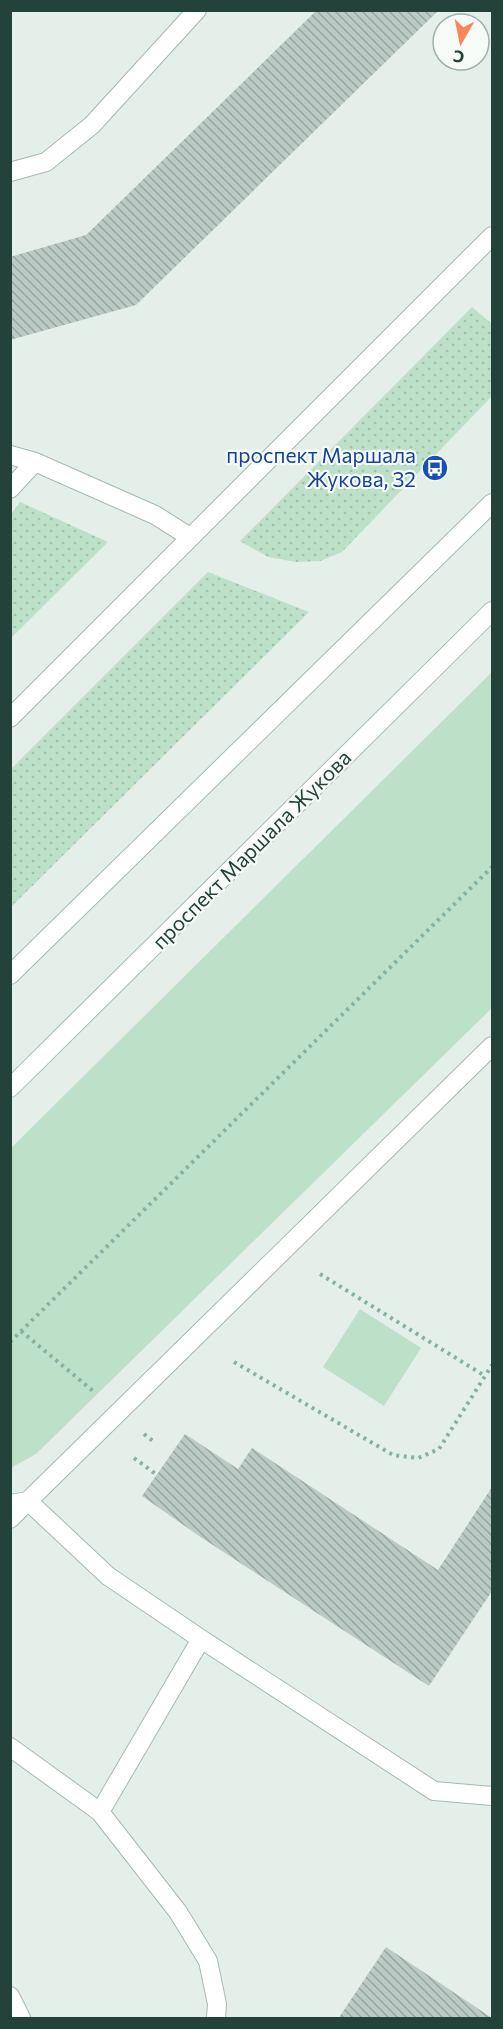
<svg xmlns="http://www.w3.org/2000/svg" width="503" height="2029" font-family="Commissioner,sans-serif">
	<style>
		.grass { fill: url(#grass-dots) }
		.park { fill: #bde0c8 }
		.building { fill: url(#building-back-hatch) }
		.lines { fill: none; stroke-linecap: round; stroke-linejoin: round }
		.lane-casing { stroke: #a7b8b2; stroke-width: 20 }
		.street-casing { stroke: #a7b8b2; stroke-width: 20 }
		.secondary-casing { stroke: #a2bbb3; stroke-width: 20 }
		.path { stroke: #84b3a6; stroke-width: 4; stroke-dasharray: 3 4.5; stroke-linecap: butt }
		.lane { stroke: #fff; stroke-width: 18 }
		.street { stroke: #fff; stroke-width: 18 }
		.secondary { stroke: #fff; stroke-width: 18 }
		.labels { text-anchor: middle; stroke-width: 4.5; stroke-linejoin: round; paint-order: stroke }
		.transit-label { font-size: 21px; fill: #164399; stroke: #f6fbf8; text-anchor: end }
		.street-label { font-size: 21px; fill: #23423a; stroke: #f6fbf8 }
	</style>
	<defs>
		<pattern id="grass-dots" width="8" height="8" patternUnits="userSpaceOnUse" patternTransform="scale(1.5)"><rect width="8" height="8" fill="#bde0c8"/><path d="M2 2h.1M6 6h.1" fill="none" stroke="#a2c1ad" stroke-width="1.8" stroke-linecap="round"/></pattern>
		<pattern id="building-back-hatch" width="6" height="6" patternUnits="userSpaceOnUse" patternTransform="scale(1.5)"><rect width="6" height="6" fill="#bacac4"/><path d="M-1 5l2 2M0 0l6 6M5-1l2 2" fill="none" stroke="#97a6a0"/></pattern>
	</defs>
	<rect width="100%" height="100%" fill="#e5efea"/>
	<!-- grass -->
	<path class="grass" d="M472,307L492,324V396L342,552L320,561L296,562L268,557L240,541Z
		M20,502L108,542L11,638V514Z
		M208,572L309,612L11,907V769Z"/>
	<!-- park -->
	<path class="park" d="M492,672V1008L36,1454L11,1468V1148Z
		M360,1309L421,1348L384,1406L323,1367Z"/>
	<!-- building -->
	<path class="building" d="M317,10H439L136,305L10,340V257L86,235Z
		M185,1434L238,1469L252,1448L438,1570L492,1487V1591L429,1686L202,1538L142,1496Z
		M386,1947L492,2018V2019H338Z"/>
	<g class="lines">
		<!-- lane casing -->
		<g class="lane-casing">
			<path id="lane" d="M10,172L46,162L92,125L197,10
				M10,455L35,462L155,515L190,537
				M10,489L35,462
				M10,1519L28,1501L108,1576L201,1639L434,1791L492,1796
				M201,1639L100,1812L178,1912L208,1961L217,2004L216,2018
				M10,1747L100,1812
				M10,1996L21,2018"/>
		</g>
		<!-- street casing -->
		<g class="street-casing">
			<path id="street" d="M10,718L492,236
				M10,1504L28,1501L492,1046"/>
		</g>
		<!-- secondary casing -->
		<g class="secondary-casing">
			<path id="secondary" d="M10,975L492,503
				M10,1088L492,611"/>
		</g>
		<!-- path -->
		<path class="path" d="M320,1274L485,1376
			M21,1331L93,1391
			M10,1342L492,867
			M234,1362L393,1455L418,1458L439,1449L492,1365
			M144,1434L153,1441
			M134,1458L157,1475"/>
		<!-- lane -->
		<use href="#lane" class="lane"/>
		<!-- street -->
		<use href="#street" class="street"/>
		<!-- secondary -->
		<use href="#secondary" class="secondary"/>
	</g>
	<!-- icons -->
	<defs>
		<g id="bus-disc" transform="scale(1.35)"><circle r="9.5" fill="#1a4fb4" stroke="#f6fbf8"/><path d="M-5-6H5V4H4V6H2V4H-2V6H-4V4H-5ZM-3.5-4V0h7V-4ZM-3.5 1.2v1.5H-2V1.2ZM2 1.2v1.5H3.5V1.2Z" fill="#fff"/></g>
	</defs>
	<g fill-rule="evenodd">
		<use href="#bus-disc" x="435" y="468"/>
	</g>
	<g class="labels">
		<!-- transit labels -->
		<g class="transit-label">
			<text x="416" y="463">проспект Маршала<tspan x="416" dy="24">Жукова, 32</tspan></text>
		</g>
		<!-- street labels -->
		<g class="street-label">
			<text transform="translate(252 850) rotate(-45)" y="7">проспект Маршала Жукова</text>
		</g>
	</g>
	<!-- border -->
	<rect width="503" height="2029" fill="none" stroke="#23423a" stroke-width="24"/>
	<!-- north arrow -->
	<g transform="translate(461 42) rotate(189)"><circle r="28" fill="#f6fbf8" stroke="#a2b1ac" stroke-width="1.5"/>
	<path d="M0-4.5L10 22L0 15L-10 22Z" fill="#f88659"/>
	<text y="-9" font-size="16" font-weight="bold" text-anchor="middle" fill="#23423a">С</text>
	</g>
</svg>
